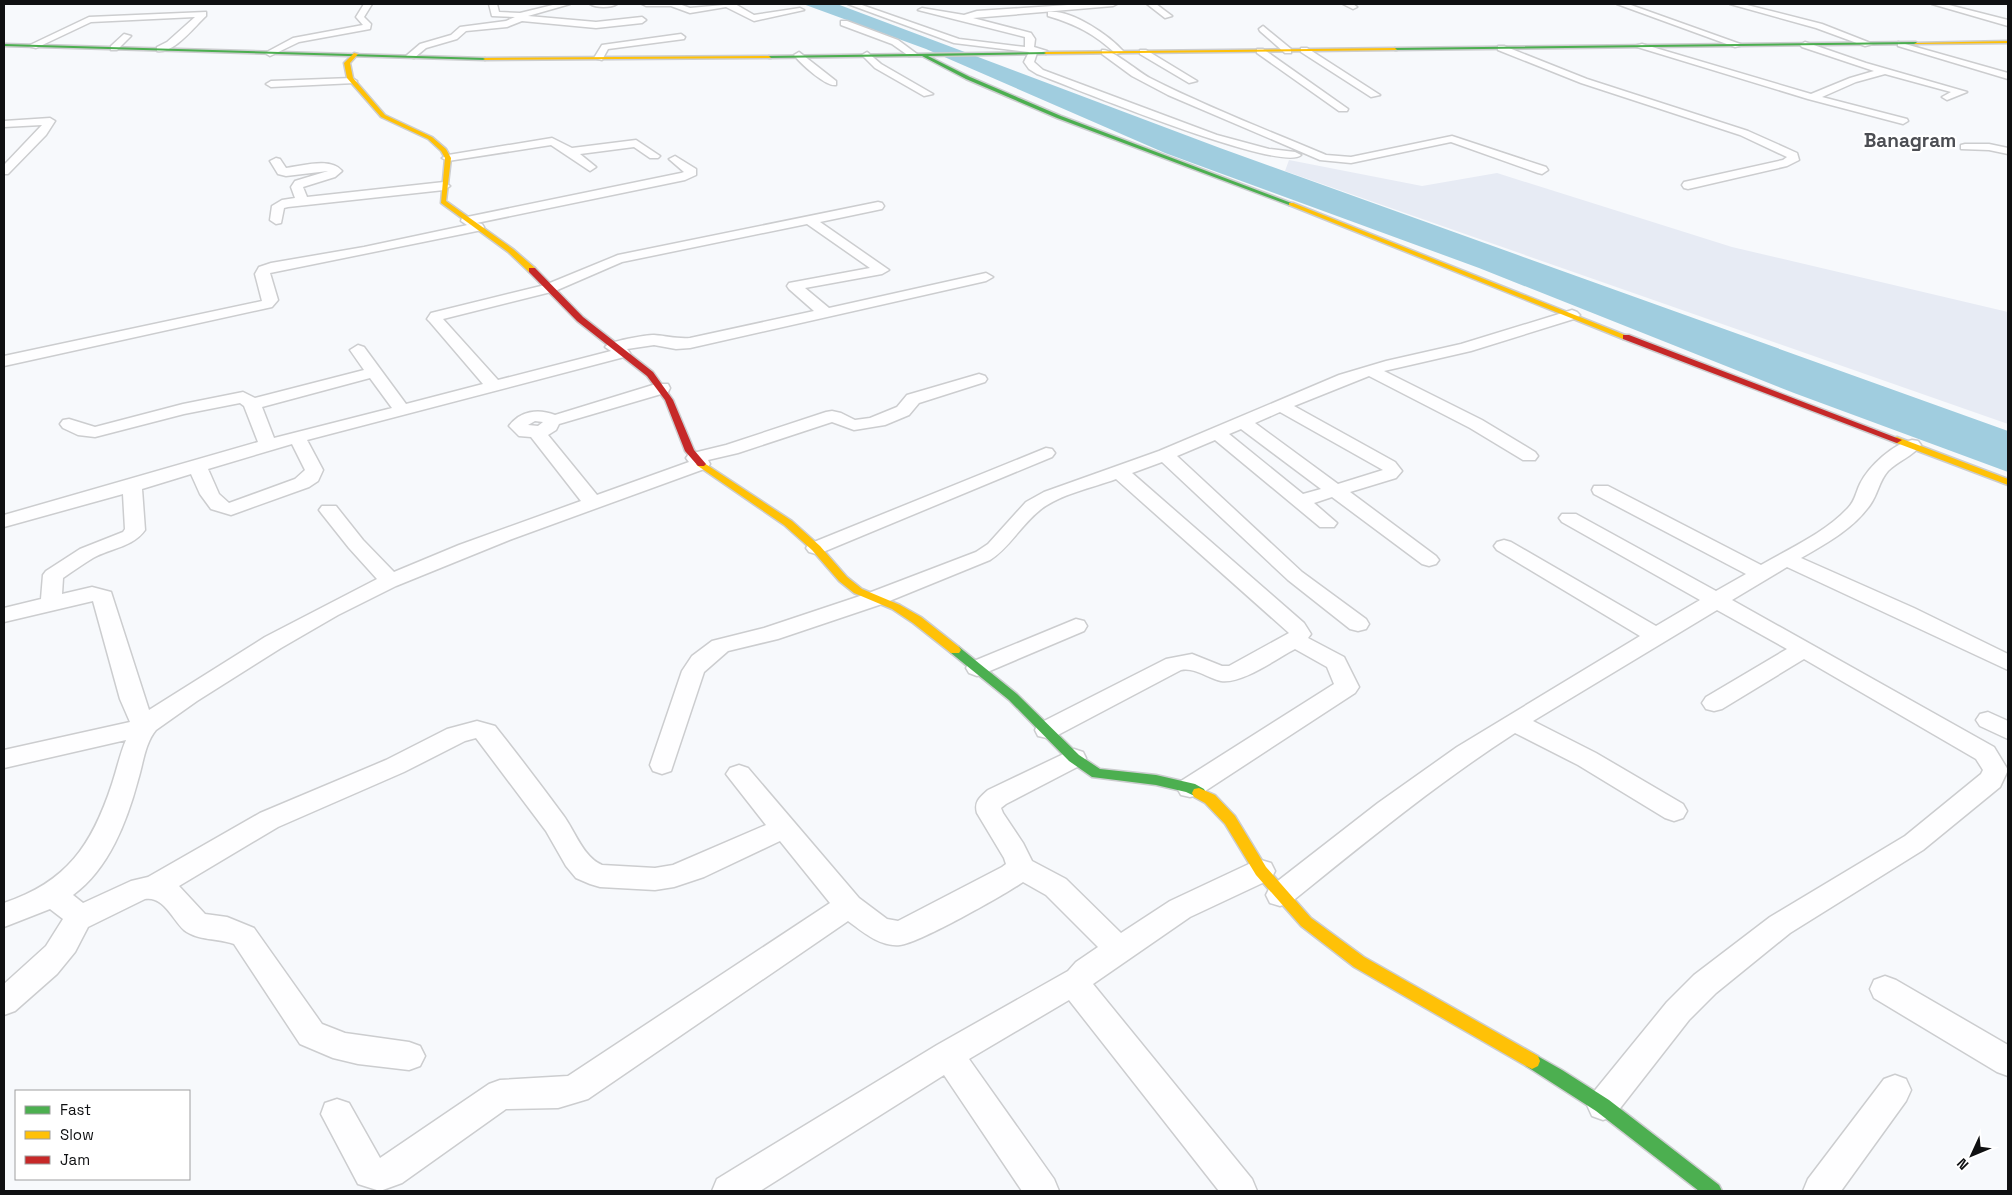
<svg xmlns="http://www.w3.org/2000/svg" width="2012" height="1195" font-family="'Space Grotesk',sans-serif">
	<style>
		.built { fill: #e7ebf4 }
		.water { fill: #a0cddf }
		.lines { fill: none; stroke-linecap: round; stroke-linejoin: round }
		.street-casing { stroke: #cccdcf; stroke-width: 3 }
		.fast-casing { stroke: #cccdcf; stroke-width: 3 }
		.slow-casing { stroke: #cccdcf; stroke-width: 3 }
		.jam-casing { stroke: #cccdcf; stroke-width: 3 }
		.street { fill: #fefeff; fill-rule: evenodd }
		.fast { fill: #4caf50; fill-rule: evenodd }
		.slow { fill: #ffc107; fill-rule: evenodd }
		.jam { fill: #c62828; fill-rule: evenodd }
		.labels { text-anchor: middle; stroke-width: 4.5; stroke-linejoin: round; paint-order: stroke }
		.far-district-label { font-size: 19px; font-weight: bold; fill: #4c4e53; stroke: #fff }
	</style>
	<rect width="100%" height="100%" fill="#f7f9fc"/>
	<!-- built -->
	<path class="built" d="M1289,160L1422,186L1497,173L1732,247L2008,312V424L1285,171Z"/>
	<!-- water -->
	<path class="water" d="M803,4H837L1220,148L2008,431V472L1794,393L1479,268L1165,153L926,49Z"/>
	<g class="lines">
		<!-- street casing -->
		<g class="street-casing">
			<path id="street" d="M364,4H372L364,17L371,24L370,29L299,42L270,56L265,53L293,38L363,25L356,17Z
				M489,4H497L499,12L520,13L557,4H570L528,16L596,22L642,17L646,20L642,23L596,28L522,21L507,27L466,31L457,39L426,48L414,58L406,56L420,44L451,35L460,27L506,21L515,17L492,16Z
				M590,4H617C611,8 596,8 590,4Z
				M642,4H679L690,8L735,4L754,15L800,8L804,10L754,21L726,7L690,13L671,6H646Z
				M848,4H859L959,39L1025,47V37L918,10L922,8L964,15L977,11L1083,4H1117L1113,6L973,18L1031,33L1035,39L1034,47L1047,51L1037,53L1034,62L1043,70L1217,135L1269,149L1295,152L1301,155C1282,174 1069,86 1037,74L1029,69L1024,62L1029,52L954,43Z
				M1147,4H1156L1172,16L1165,18Z
				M1343,4H1353L1357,7L1353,9Z
				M1617,4H1628L1743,45L1735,47Z
				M1730,4H1743L1822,24L1873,44L1865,46L1816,28Z
				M1932,4H1945L2008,20V26Z
				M206,12V16C194,27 174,54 157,51V47L167,42L195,17L91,22L36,48L28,46L89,17Z
				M1048,12C1071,9 1109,35 1124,52L1116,54C1095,34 1075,24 1048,16Z
				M841,21H847L898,40L917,54L909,56L892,44L841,25Z
				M1263,26L1291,49V53H1285L1260,31L1259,29Z
				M124,34L131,36L117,50H111V46Z
				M681,34L685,37L684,39L608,49L602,60L594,58L602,45Z
				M1805,42L1866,63L1967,92L1947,100L1942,97L1951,92L1885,74L1856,82L1822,97L1907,119L1908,121L1903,124L1808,99L1634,46L1642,44L1811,94L1850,78L1874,71L1802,47L1800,45Z
				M1898,42L2008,73V79L1898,46Z
				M1498,46H1504L1587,79L1748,131L1797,153L1799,160L1787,166L1688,189L1684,188L1682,185L1684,182L1783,160L1787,157L1740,135L1581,83L1498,50Z
				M1301,48H1307L1380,95L1371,97L1301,52Z
				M1257,49H1263L1348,109L1347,111H1339L1257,53Z
				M1102,50C1111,48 1140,73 1150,78C1207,107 1267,130 1326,155L1351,157L1452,136L1546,167L1548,170L1542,174L1538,173L1451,142L1351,163L1320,160L1168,95L1132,76L1102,54Z
				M1140,50H1146L1197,81L1189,83L1140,54Z
				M799,52L836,81V85C826,87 801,64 794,55Z
				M867,52L881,64L933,94L924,96L875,68L862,55Z
				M352,78L357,81L355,83L271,87L266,84L271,81Z
				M50,118L55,121L46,135L8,174H4V165L42,125L4,127V121Z
				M552,138L572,148L636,140L660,156L658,158H650L634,147L580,154L596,167L590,171L551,145L448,161L442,158L448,155Z
				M1965,144H1989L2008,148V154L1989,150L1961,149V145Z
				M675,156L696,169V175L685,180L467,225L461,221L462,218L681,173L684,172L669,159Z
				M276,158L280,159L286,168C302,166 331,157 342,171L335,177L303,187L307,197L444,182L450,186L444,190L288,207L284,208L281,223L276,224L270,220L272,206L282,200L295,198L291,187L295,181L328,171L286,176L278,174L270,161Z
				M878,202L882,203L884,206L882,209L820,222L889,270L882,274L805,288L829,308L986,273L993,277L986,281L690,348L676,349L654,345L627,349L630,353L628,356L307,440L323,470L318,481L309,487L231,515L211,509L200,494L191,474L142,489L145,530C133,547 111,548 93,558C83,564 73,571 63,578L62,594L92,587L111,592L149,710L265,637L377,579L349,548L322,514L319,510L322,506H336L363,540L394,572L459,545L581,501L531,437L519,436L509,426C520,411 538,408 555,415L656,384H668L670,388L668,392L559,424L556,430L548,435L597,495L689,462L686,458L689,454L726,445L826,412L832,411L841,413L855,420L870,418L897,407L907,395L979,374L985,376L987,379L985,382L919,403L909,415L885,425L854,430L832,422L738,453L708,460L710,464L707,468L512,539L396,586L338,615L281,648L197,701L156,730C145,743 143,764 138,780C127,821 109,869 73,895L83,903L131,881L148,877L260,813L386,760L447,729L477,721L495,726C518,755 541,785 563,815C575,831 583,857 602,865L655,868L673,865L766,825L726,774L730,768L739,765L748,768L859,898L887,919L898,921L1002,867L1006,864L1004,858L977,813C974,802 979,798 988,790L1074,749L1083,752L1086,758L1083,764L1006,804L1001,808L1003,813L1023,843L1032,861L1066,879L1121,933L1170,901L1251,863L1261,860L1271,863L1275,871L1271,879L1190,917L1093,984L1252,1179L1257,1191H1219L1069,1000L969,1059L1054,1179L1059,1191H1022L944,1075L760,1191H712L717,1179L937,1045L1068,971L1076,962L1098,947L1046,895L1023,882C1004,895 919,943 900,945C880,947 863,932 848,921L588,1099L558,1108L506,1109L402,1183L380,1191L358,1184L321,1114L325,1103L337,1099L349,1103L380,1158L489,1084L500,1080L568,1076L830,903L780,841L704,877L674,887L655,890L600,887L590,884L576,878L566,866L546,831L476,738L465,741L404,772L278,827L179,886L205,914L227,917L254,928L322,1024L345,1033L409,1042L420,1046L425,1056L420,1066L409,1070L358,1064L333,1058L300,1044L234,944C218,938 198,941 184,930C172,919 164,896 145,899L88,927L75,952L57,974L15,1011L4,1015V984L46,946L63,919L50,909L4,927V903C67,882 92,845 112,784C117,769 120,754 126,740L4,768V750L130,722L120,699L93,601L4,622V608L41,599L43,575L46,571L80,549L123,532L125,529L123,494L4,527V515L258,442L244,406L240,403L184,414L95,437L78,435L63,428L60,424L63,420L69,419L95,427L183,404L243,392L255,398L364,370L350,350L358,345L364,347L406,404L483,384L430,322L427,319L431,313L545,285L618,255ZM807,224L870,268L789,283L787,286L789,289L814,311L690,338C677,339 667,336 654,335C646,335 609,341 605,347L611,351L498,380L443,319L555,291L622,262ZM370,378L392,408L274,438L262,407ZM535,421L543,422L538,426L528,425ZM292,444L305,470L295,479L229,503L219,494L208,469Z
				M477,223L482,224L484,227L482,230L270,273L278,300L272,307L4,366V356L262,301L255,274L259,267L271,263L364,247Z
				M1572,310L1577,312L1580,315L1577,318L1471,351L1384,371L1482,420L1535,452L1538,456L1535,460H1523L1470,428L1369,376L1294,406L1395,462L1402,471L1396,478L1350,492L1436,556L1439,560L1436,564L1429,566L1422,564L1332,497L1314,503L1337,523L1334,527H1320L1215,440L1177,456L1302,572L1366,619L1369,624L1366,629L1358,631L1350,629L1288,580L1162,462L1132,473L1304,623L1311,634L1308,638L1344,657L1359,687L1355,693L1199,795L1190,797L1181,795L1177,788L1181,781L1334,684L1327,667L1295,649C1276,659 1242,684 1221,681C1207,678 1195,667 1181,670L1056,736L1047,738L1038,736L1035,730L1038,724L1166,659L1192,654L1222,666H1229L1289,633L1116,479C1092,488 1060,494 1040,510C1021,525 1010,547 990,560L882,604L778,639L728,651L704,672L671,771L662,774L653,771L650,765L682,671L692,656L712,641L764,628L866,594L976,552L988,544L1026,502L1044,492L1159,451L1339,375L1386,361L1461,344ZM1280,412L1383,470L1338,484L1255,423ZM1241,429L1321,489L1303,494L1229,434Z
				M1912,440L1918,441L1921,445C1913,456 1898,461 1888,471C1879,481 1878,494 1870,505C1853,529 1827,543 1801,558L1914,608L2008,654V670L1787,567L1732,600L1994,747L2008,770L2000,787L1923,850L1790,933L1716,993L1689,1020L1614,1116L1603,1120L1592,1116L1587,1105L1592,1094L1667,1002L1694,975L1770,917L1905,836L1981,774L1983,770L1976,759L1804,659L1722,709L1714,711L1706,709L1702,703L1706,697L1787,649L1717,610L1533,721L1596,753L1683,804L1687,811L1683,818L1674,821L1665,818L1578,765L1515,733C1436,784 1363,844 1290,903L1280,906L1270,903L1266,895L1270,887L1378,803L1457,747L1640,636L1497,550L1494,546L1497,542L1504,540L1511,542L1656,626L1700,600L1562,522L1559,518L1562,514H1576L1716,591L1746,574L1594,494L1592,490L1594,486H1608L1761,565C1790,548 1825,533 1848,508C1855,501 1856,492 1860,484C1869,466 1893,444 1912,440Z
				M1046,448L1052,449L1055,453L1052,457L823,552L816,554L809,552L806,548L809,544Z
				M1076,619L1084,621L1087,626L1084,631L985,673L977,676L969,673L966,668L969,663Z
				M1988,712L2008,721V739L1980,726L1976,720L1980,714Z
				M1885,976L1896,980L2008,1045V1076L1997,1072L1874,998L1870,989L1874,980Z
				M1895,1075L1906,1079L1911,1090L1906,1101L1841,1191H1803L1808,1179L1884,1079Z"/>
		</g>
		<!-- fast casing -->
		<g class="fast-casing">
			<path id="fast" d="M1916,42L1918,44L1395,50L1393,49L1395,48Z
				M4,44L485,58L487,59L485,60L4,46Z
				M1048,52L1046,54L928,56L970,77L1061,116L1294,204L1289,205L1057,118L966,79L922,56L769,58L767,57L769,56Z
				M955,646L959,647L1017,694L1079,755L1100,769L1156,775L1195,784L1204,789L1206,793L1204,797L1199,798L1186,792L1156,785L1092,777L1069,761L1009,700L951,653L949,650L951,647Z
				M1532,1053L1562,1070L1609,1100L1719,1185L1722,1191H1699L1596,1111L1526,1066L1524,1061L1526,1056Z"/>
		</g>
		<!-- slow casing -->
		<g class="slow-casing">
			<path id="slow" d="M2008,41V43L1916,44L1914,43Z
				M1395,48L1397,50L1046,54L1044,53L1046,52Z
				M354,53L358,54L350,63L353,78L385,115L432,137L446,149L451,158L446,201L513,249L535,268V272H529L508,252L441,203L445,158L441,151L428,139L381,117L347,78L344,63Z
				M769,56L771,58L485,60L483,59L485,58Z
				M1289,203H1293L1630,337L1623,339L1581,322L1289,205Z
				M1897,437L2008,479V485L1894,442V438Z
				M701,461L792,521L820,546L847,577L862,589L900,605L921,617L959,647L961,650L959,653H951L913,623L892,609L854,593L839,581L812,550L784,525L698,466L696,464Z
				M1199,788L1215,795L1235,816L1266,867L1311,918L1364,957L1538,1056L1540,1061L1538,1066L1532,1069L1526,1066L1354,967L1301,926L1256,875L1225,824L1205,803L1194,797L1192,793L1194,789Z"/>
		</g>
		<!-- jam casing -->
		<g class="jam-casing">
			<path id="jam" d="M529,268H535L583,317L653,372L673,400L694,450L706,464L704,466H698L685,451L665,400L647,376L577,321L529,272Z
				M1623,335H1629L1902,440L1897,443L1894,442L1623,339Z"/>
		</g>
		<!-- street -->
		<use href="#street" class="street"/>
		<!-- fast -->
		<use href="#fast" class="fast"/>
		<!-- slow -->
		<use href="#slow" class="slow"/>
		<!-- jam -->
		<use href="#jam" class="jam"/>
	</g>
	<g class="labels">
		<!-- far-district labels -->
		<g class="far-district-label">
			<text x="1910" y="147">Banagram</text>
		</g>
	</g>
	<!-- border -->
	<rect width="2012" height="1195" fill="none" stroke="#0f1012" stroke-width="10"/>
	<!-- legend -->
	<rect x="15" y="1090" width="175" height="90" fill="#ffffff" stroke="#9f9fa0"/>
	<rect x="25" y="1106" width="25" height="8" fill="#4caf50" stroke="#9f9fa0"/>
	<text x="60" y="1115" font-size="15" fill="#0f1012">Fast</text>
	<rect x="25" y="1131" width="25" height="8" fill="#ffc107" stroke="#9f9fa0"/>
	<text x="60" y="1140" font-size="15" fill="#0f1012">Slow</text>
	<rect x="25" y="1156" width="25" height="8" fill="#c62828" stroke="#9f9fa0"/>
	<text x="60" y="1165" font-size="15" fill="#0f1012">Jam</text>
	<!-- north arrow -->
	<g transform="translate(1972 1155) rotate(226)" stroke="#ffffff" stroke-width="4" paint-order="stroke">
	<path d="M0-4L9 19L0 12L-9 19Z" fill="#0f1012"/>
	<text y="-8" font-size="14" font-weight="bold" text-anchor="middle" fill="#0f1012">N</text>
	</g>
</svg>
